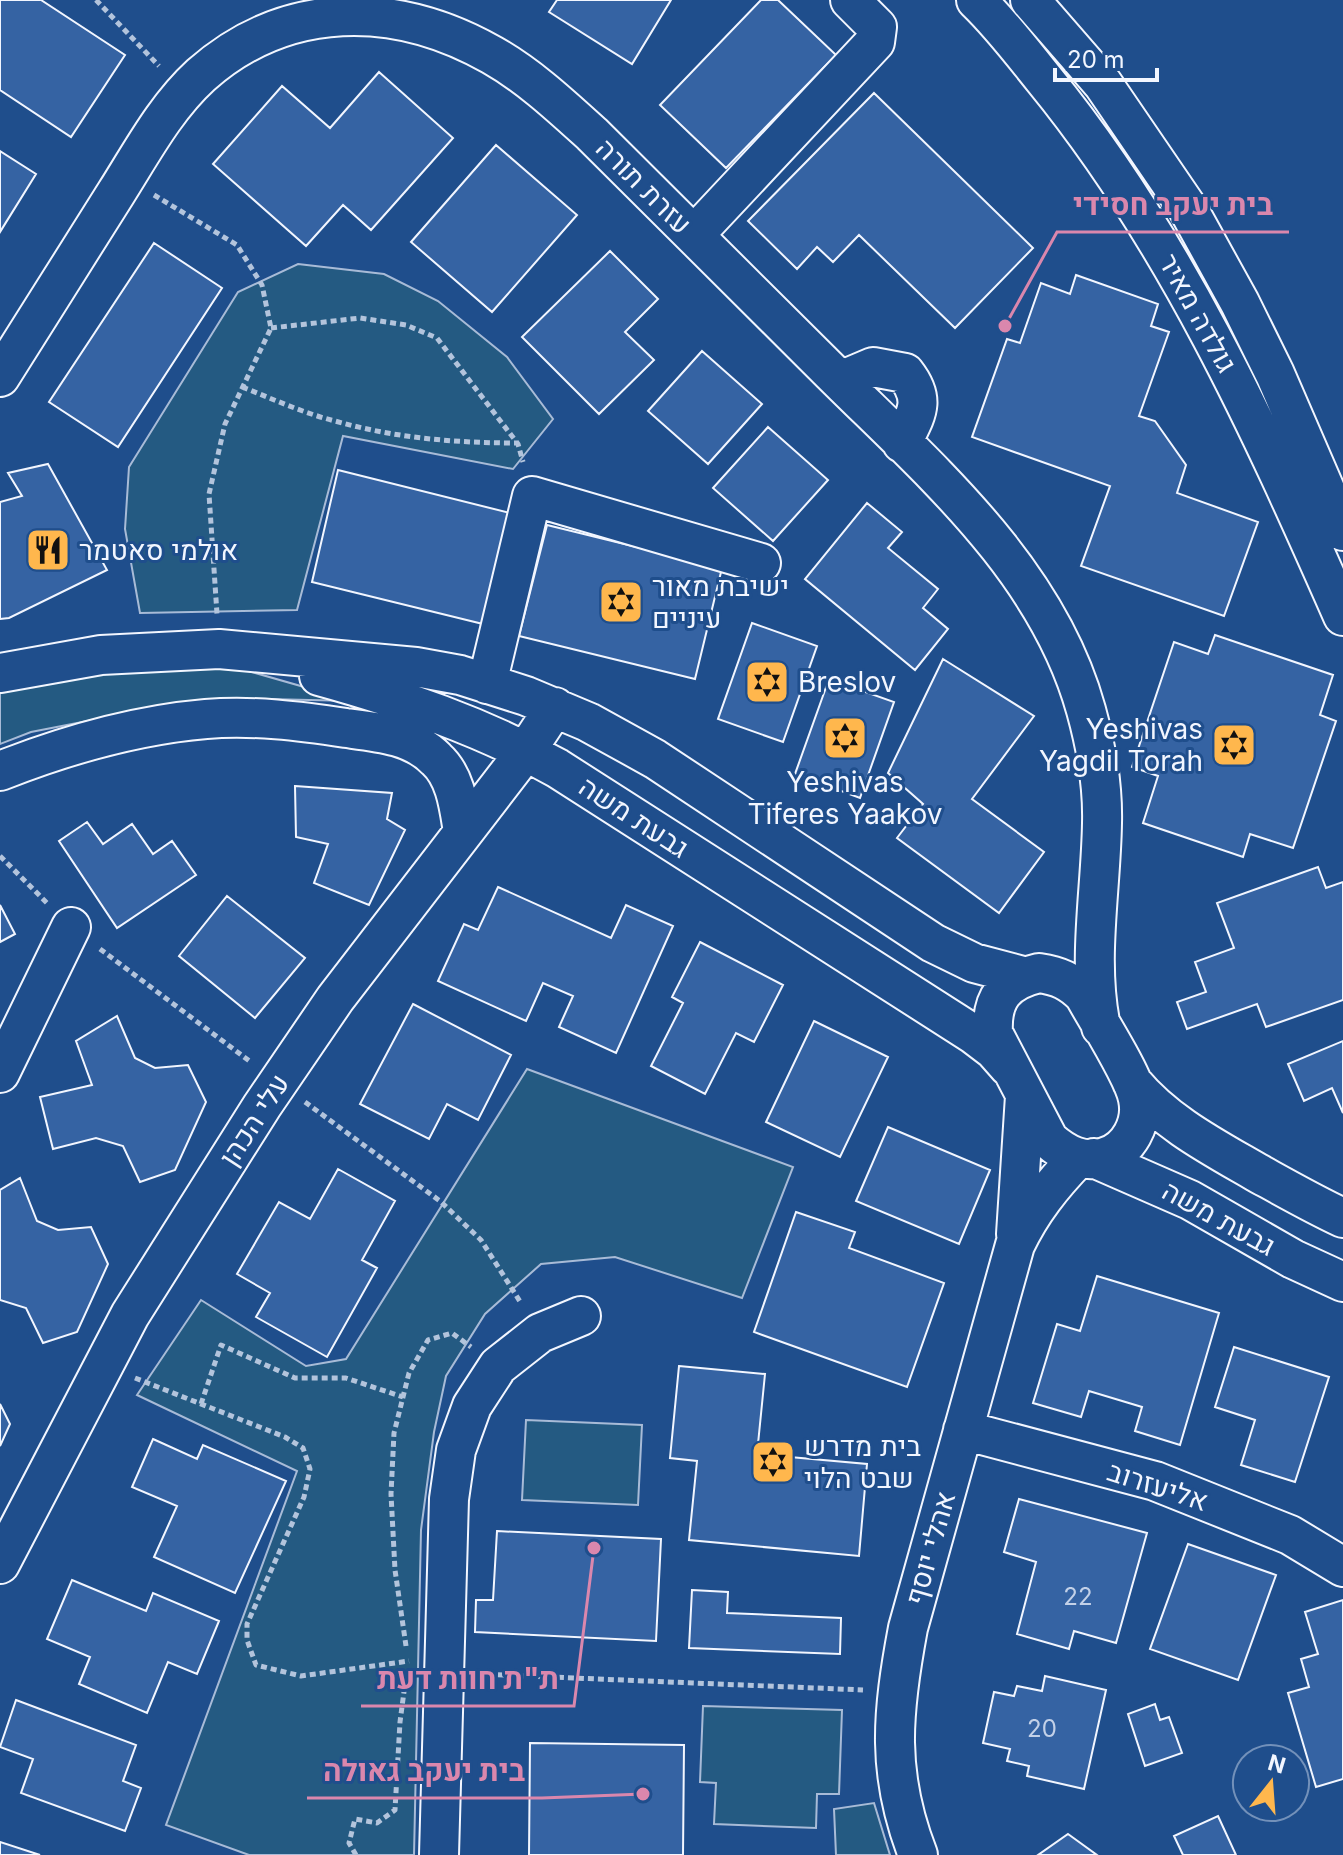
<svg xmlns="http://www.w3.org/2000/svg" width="1343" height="1855" font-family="Inter,Heebo,sans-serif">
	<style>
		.green { fill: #245a82; stroke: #a8bbd7; stroke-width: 2 }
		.building { fill: #3563a3; stroke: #f2f6ff; stroke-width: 2 }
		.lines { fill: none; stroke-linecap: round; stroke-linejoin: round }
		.minor-casing { stroke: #f2f6ff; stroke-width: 42 }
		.path { stroke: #b3c4dc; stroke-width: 5; stroke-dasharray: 6 4; stroke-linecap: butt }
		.minor { stroke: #1f4e8c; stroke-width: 38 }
		.labels { text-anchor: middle; stroke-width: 6; stroke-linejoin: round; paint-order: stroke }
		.number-label { font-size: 24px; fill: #c3d1e8 }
		.street-label { font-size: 28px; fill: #f2f6ff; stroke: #1f4e8c }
		.poi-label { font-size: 28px; fill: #f2f6ff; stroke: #1f4e8c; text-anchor: start }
		.leader { fill: none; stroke: #da87ad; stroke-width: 3 }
		.callout-dot { fill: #da87ad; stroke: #1f4e8c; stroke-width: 3 }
		.callout-label { font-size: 30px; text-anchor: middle; font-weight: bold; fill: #da87ad; stroke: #1f4e8c; stroke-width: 6; stroke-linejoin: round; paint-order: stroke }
	</style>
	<rect width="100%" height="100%" fill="#1f4e8c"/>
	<!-- green -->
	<path class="green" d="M298,264L384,274L438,301L507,357L553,419L513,469L343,436L297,610L140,613L125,529L129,467L238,292Z
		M231,666L353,701L267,699L180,703L31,732L0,744V689L57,675Z
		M527,1069L793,1167L742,1298L615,1257L541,1264L485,1314L446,1376L434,1432L421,1530L414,1855H249L166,1825L297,1471L137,1395L201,1300L306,1366L346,1359Z
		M526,1420L642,1425L638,1505L522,1500Z
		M703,1706L842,1710L839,1794H817L816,1828L714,1824L716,1783L700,1782Z
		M874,1803L890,1855H836L834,1809Z"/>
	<!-- building -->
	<path class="building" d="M0,0H41L125,55L71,137L0,90Z
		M557,0H671L632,64L549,12Z
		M761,0H778L836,55L726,168L660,105Z
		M379,72L453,138L371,230L343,205L306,246L213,164L282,86L330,128Z
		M874,93L1033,248L955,328L859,235L833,262L817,247L797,269L748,221Z
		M496,145L577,215L492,312L411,242Z
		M0,151L36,174L0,232Z
		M154,243L222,288L118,447L49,402Z
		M610,251L658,299L625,332L654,360L599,414L522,337Z
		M1076,275L1158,304L1151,326L1169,332L1139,416L1155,421L1186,465L1177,493L1258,522L1224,616L1081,566L1110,486L972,437L1007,339L1020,343L1041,283L1070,294Z
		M702,351L762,404L708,464L648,411Z
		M768,427L828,480L773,541L713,488Z
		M48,464L107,570L9,618L0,619V502L22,496L8,473Z
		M338,470L514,514L487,625L312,582Z
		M867,503L902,532L888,548L938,589L923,608L948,629L915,670L805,579Z
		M547,525L722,568L695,679L519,636Z
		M752,623L817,646L783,742L718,719Z
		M1215,635L1333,675L1320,715L1336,721L1293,848L1250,834L1243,857L1143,823L1158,776L1132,767L1174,642L1208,654Z
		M943,659L1034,716L972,799L1044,852L999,913L897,838L923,804L888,773Z
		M829,679L894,702L860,798L795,774Z
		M295,786L392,793L387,819L405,830L369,905L314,883L328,844L296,837Z
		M87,822L103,844L132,824L153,854L172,841L196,875L117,928L59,841Z
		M1318,867L1326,888L1343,882V1000L1266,1027L1257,1004L1187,1029L1177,1002L1206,992L1195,962L1234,948L1217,903Z
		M498,887L611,938L626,905L673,926L616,1053L559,1027L573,996L543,983L526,1021L438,981L464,924L478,930Z
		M227,896L305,958L255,1018L179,956Z
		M0,905L15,934L0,942Z
		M700,942L783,985L754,1042L736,1033L705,1094L651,1066L683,1003L672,997Z
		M413,1004L511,1055L478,1120L447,1104L429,1139L360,1104Z
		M117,1016L135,1058L155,1068L188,1065L206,1102L175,1170L140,1182L123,1146L96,1138L53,1149L40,1097L92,1085L76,1041Z
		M814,1021L888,1057L840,1157L766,1122Z
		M1343,1041V1113L1332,1088L1304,1101L1288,1064Z
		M888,1127L990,1170L959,1244L856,1201Z
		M338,1169L395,1201L362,1260L377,1268L327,1357L256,1317L270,1293L237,1274L279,1202L310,1219Z
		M20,1178L37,1221L58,1230L91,1227L108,1264L77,1332L43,1343L26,1308L0,1300V1190Z
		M796,1212L855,1232L849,1248L944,1283L907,1387L754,1332Z
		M1097,1276L1219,1313L1180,1445L1135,1431L1142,1407L1089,1391L1081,1417L1033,1403L1057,1324L1080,1331Z
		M1234,1347L1329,1377L1295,1482L1241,1465L1255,1420L1215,1407Z
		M679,1366L765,1374L757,1454L867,1464L859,1556L689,1540L697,1461L670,1458Z
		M0,1404L10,1424L0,1446Z
		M153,1439L197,1459L203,1445L286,1481L235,1593L154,1557L177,1506L132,1487Z
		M1019,1499L1147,1533L1116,1643L1074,1631L1069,1649L1017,1634L1036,1562L1004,1552Z
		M497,1531L661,1539L656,1641L475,1632L476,1600H493Z
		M1188,1544L1276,1575L1238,1680L1150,1649Z
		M72,1580L146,1611L153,1593L219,1621L197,1674L168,1662L147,1713L79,1684L90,1657L47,1639Z
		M692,1590L728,1592L727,1613L841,1618L840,1654L689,1648Z
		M1343,1600V1779L1316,1787L1288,1693L1309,1687L1301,1659L1318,1654L1305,1612Z
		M1045,1676L1106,1690L1084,1789L1027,1776L1029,1766L1007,1761L1010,1749L983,1743L994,1692L1014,1696L1017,1686L1042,1691Z
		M16,1700L136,1745L123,1781L141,1788L125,1831L21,1793L33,1759L0,1747Z
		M1155,1704L1160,1720L1169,1717L1182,1753L1145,1766L1128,1714Z
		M530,1743L684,1745L683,1855H529Z
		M1218,1816L1236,1855H1183L1174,1836Z
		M1068,1834L1097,1855H1038Z
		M0,1842L40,1855H0Z"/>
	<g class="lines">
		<!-- minor casing -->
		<g class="minor-casing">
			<path id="minor" d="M976,0C1001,24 1022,52 1043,78C1175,239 1260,428 1343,616
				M1030,0L1103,84L1187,207L1240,303L1275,374L1343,531
				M694,235L875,42L877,27L850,0
				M0,377C39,316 77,254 116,193C142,152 165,108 201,75C286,0 395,0 492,55C529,76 560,105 592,134C670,212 748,290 827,368C927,468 1047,568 1086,710C1096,746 1103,785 1102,823C1101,891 1087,960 1101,1027
				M840,381L873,367L905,373C927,401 916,414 902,443
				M0,673L101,655L219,649L416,667L460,675L526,696L588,722L655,759L933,943L974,963L1023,976
				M319,676C402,699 481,726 557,768L973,1034L994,1050L1009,1067
				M487,684L532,496L761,563
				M0,771C66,745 136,725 206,719C252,715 300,721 346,728C377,732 413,735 436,759C456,777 459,807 463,832
				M1039,973C1059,976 1070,981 1084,995C1097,1019 1134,1076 1138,1099C1143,1123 1129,1150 1105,1157C1083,1164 1065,1154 1049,1140L993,1033C991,998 1005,981 1039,973Z
				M0,1073L71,927
				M1132,1082C1165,1122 1211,1146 1256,1172C1285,1188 1313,1204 1343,1218
				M1094,1158L1190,1200L1293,1259L1343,1282
				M1016,1234L1025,1096
				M963,1430L1155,1481L1290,1535L1343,1567
				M0,1564L130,1315L262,1106L335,999L526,751L555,707
				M439,1855L449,1499L456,1450L472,1406L498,1366L540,1333L581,1316
				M918,1855C886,1773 892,1713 908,1628L1015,1245C1031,1211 1052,1185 1078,1158"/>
		</g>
		<!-- path -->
		<path class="path" d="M96,0L159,66
			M154,195L237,245L262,285L271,328L225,424L209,494L217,614
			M271,328L360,318L406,325L437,338L518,444L523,462
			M242,387C273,399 303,413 335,421C395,438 455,443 517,443
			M0,856L47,903
			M100,949L252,1063
			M305,1102L440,1201L481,1240L521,1303
			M135,1378L285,1437L303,1448L310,1469L304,1497L247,1624V1640L256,1665L301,1676L409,1661
			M201,1404L221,1345L295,1378H346L403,1397
			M406,1646L395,1570L391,1494L394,1433L409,1373L428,1340L452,1333L471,1347
			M478,1674L863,1690
			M356,1855L349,1843L355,1819L377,1823L395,1810L400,1722L405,1684"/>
		<!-- minor -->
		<use href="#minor" class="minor"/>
	</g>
	<!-- icons -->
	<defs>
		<g id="restaurant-square" transform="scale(2.3)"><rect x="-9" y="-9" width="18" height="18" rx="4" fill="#ffb74d" stroke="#1f4e8c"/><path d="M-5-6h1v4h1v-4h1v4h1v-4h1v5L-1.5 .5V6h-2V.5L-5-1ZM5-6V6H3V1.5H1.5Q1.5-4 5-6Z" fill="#111"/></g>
		<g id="synagogue-square" transform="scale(2.3)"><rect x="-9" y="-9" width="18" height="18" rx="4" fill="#ffb74d" stroke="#1f4e8c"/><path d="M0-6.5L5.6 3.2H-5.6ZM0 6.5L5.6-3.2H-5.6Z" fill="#111"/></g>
	</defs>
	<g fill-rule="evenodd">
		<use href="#restaurant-square" x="48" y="550"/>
		<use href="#synagogue-square" x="621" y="602"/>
		<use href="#synagogue-square" x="767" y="682"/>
		<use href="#synagogue-square" x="845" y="738"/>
		<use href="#synagogue-square" x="1234" y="745"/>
		<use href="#synagogue-square" x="773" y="1462"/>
	</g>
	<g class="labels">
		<!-- number labels -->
		<g class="number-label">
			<text x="1078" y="1605">22</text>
			<text x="1042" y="1737">20</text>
		</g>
		<!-- street labels -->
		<g class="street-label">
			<text transform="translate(644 186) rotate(45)" y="10">עזרת תורה</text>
			<text transform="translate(1198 313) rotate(61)" y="10">גולדה מאיר</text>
			<text transform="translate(634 817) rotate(33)" y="10">גבעת משה</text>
			<text transform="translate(254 1120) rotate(-57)" y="10">עלי הכהן</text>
			<text transform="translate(1219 1218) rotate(29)" y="10">גבעת משה</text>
			<text transform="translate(1158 1486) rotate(18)" y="10">אליעזרוב</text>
			<text transform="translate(930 1548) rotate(-74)" y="10">אהלי יוסף</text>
		</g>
		<!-- poi labels -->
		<g class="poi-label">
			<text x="79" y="560">אולמי סאטמר</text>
			<text x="652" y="596">ישיבת מאור<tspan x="652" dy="32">עיניים</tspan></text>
			<text x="798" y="692">Breslov</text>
			<text x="1203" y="739" text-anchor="end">Yeshivas<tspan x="1203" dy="32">Yagdil Torah</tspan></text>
			<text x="845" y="792" text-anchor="middle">Yeshivas<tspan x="845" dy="32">Tiferes Yaakov</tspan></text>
			<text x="804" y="1456">בית מדרש<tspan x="804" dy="32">שבט הלוי</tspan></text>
		</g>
	</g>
	<!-- callouts -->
	<path class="leader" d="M1005 326L1057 232H1289M594 1548L574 1706H361M643 1794L542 1798H307"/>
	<g class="callout-dot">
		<circle cx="1005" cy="326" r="8"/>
		<circle cx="594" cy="1548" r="8"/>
		<circle cx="643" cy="1794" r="8"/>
	</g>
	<g class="callout-label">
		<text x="1173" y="215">בית יעקב חסידי</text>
		<text x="468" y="1689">ת"ת חוות דעת</text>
		<text x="424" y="1781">בית יעקב גאולה</text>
	</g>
	<!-- north arrow -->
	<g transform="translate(1271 1783) rotate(17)"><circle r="38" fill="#1f4e8c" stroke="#7391ba" stroke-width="2"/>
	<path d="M0-6L14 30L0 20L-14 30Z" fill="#ffb74d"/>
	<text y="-12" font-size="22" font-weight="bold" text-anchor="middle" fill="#f2f6ff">N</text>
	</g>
	<!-- scale -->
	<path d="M1055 68v12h102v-12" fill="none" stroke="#f2f6ff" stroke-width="4"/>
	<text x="1067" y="68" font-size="24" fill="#f2f6ff" stroke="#1f4e8c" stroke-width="6" paint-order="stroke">20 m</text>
</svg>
